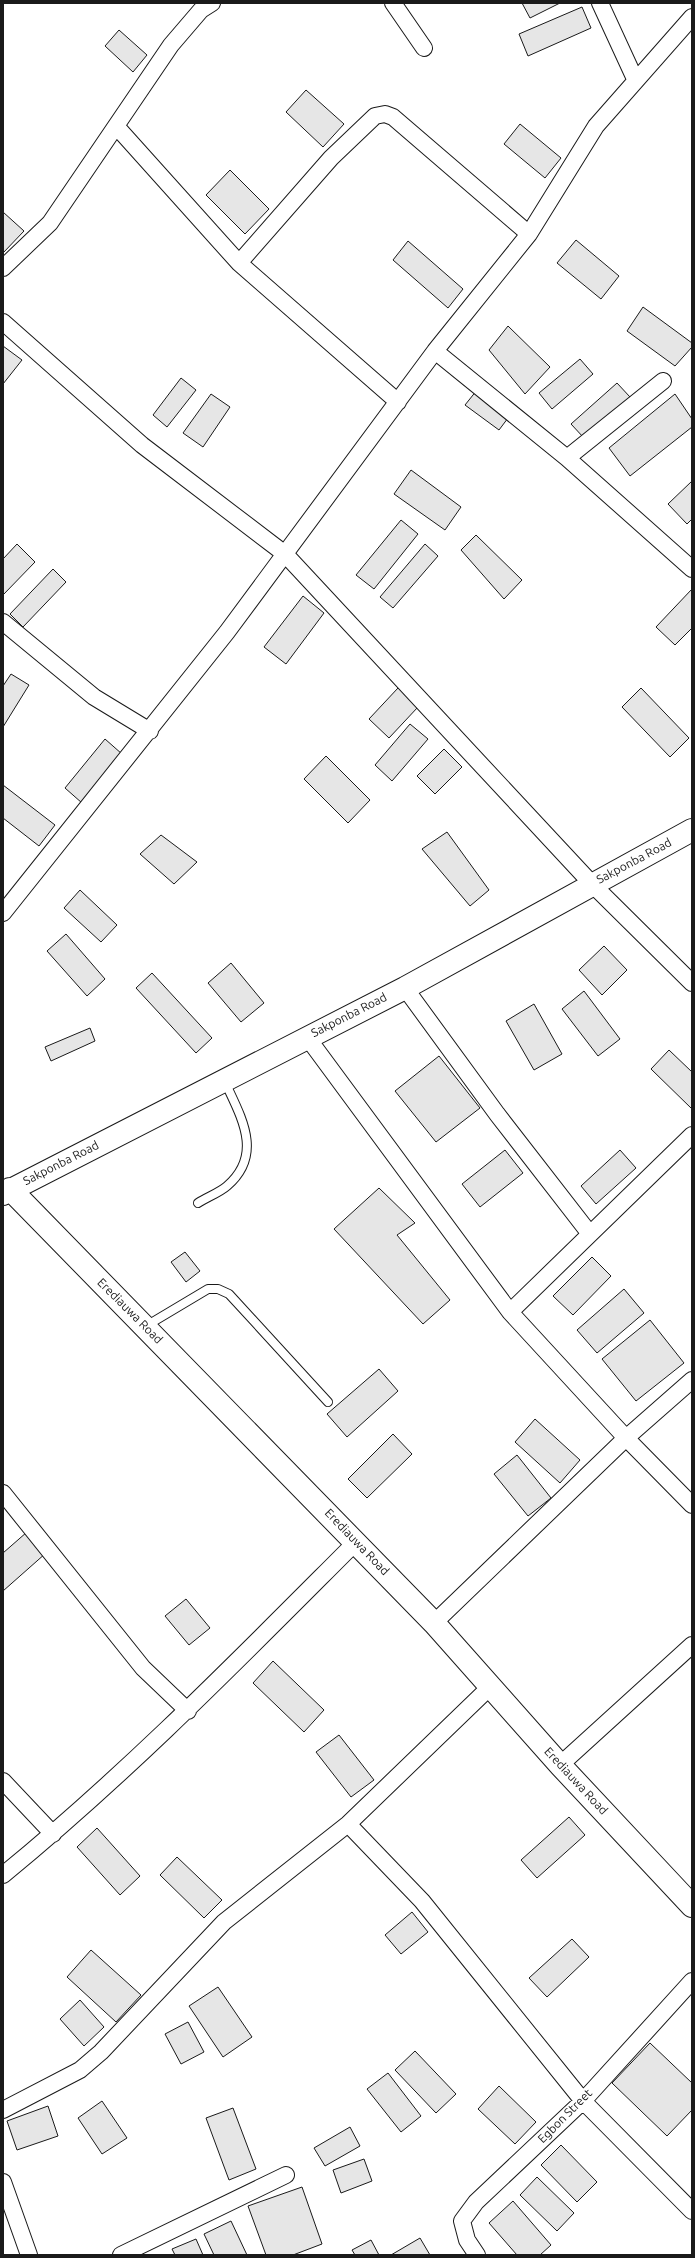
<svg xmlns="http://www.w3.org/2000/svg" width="695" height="2258" font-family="Ubuntu,sans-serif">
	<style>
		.building { fill: #e6e6e6; stroke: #1a1a1a }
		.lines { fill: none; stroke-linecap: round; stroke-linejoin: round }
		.lane-casing { stroke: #1a1a1a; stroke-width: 10 }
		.street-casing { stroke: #1a1a1a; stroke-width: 18 }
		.secondary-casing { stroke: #1a1a1a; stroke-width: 24 }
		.lane { stroke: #fff; stroke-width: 8 }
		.street { stroke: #fff; stroke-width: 16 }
		.secondary { stroke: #fff; stroke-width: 22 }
		.labels { text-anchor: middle; stroke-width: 3; stroke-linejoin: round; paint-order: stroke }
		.street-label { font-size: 12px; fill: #1a1a1a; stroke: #fff }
	</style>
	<rect width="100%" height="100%" fill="#fff"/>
	<!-- building -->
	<path class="building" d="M522,3H560L530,18Z
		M582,7L591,28L528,56L519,34Z
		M119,30L147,55L133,72L105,46Z
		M306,90L344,124L323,147L286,112Z
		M520,124L561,158L545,178L504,144Z
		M230,170L269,209L245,234L206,195Z
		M3,212L24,231L3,253Z
		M576,240L619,276L601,299L557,263Z
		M408,241L463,289L448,308L393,260Z
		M643,307L692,343V347L675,366L627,331Z
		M508,326L550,367L525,394L489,350Z
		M3,346L22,360L3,384Z
		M580,359L593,374L552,409L539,393Z
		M181,378L196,390L167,427L153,415Z
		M617,383L630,397L584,438L571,424Z
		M477,390L511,414L499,430L465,405Z
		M211,394L230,407L203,447L183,433Z
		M675,394L692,419V427L630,476L609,448Z
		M411,470L461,507L445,530L394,494Z
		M692,481V519L687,524L668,504Z
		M401,520L418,534L374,589L356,575Z
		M476,535L522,580L504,599L461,550Z
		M17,544L35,562L3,595V559Z
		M425,544L438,556L393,608L380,597Z
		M53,569L66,582L23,627L10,614Z
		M692,589V628L675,645L656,627Z
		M303,596L324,613L286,664L264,647Z
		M11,674L29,685L3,727V686Z
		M398,688L418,707L389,738L369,719Z
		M641,688L689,738L670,757L622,707Z
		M410,724L428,739L392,781L375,765Z
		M105,739L122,754L82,803L65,788Z
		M444,749L462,767L435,794L417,776Z
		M326,756L370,800L348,823L304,779Z
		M3,785L55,825L39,846L3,818Z
		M447,832L489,890L470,906L422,849Z
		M161,835L197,862L174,884L140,854Z
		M80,890L117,925L101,942L64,908Z
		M66,934L105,979L87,996L47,951Z
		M604,946L627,970L602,995L579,970Z
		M231,963L264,1003L241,1022L208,983Z
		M152,973L212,1038L196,1053L136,988Z
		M584,991L620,1039L598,1056L562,1009Z
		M534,1004L562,1054L534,1070L506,1021Z
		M90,1028L95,1041L51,1061L45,1047Z
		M669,1050L692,1072V1109L651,1069Z
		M439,1056L480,1108L436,1142L395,1091Z
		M505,1150L523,1173L480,1207L462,1184Z
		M620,1150L636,1168L596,1204L581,1186Z
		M379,1188L415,1223L397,1235L450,1300L423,1324L334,1229Z
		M185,1252L200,1271L186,1282L171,1262Z
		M592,1257L611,1276L573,1315L553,1296Z
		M624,1289L644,1313L597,1353L577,1330Z
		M650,1320L684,1363L636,1401L602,1359Z
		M379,1369L398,1391L347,1437L327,1414Z
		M535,1419L580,1460L560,1483L515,1442Z
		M393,1434L412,1454L367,1498L348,1479Z
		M517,1455L551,1498L528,1516L494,1474Z
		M27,1532L46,1553L3,1591V1553Z
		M186,1599L210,1628L189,1645L165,1616Z
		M273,1661L324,1710L304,1732L253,1683Z
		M339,1735L374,1780L351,1797L316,1752Z
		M569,1817L585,1835L537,1878L521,1860Z
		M97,1828L140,1876L120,1895L77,1847Z
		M177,1857L222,1900L204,1918L160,1875Z
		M412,1912L428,1932L401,1954L385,1935Z
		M572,1939L589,1957L547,1997L529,1978Z
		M91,1950L141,1995L116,2022L67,1977Z
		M218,1987L252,2037L223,2057L189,2006Z
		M80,2000L104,2027L84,2046L60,2019Z
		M188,2022L204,2052L181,2064L165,2034Z
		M650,2043L692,2083V2110L667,2136L612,2083Z
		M415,2051L456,2094L436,2113L395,2070Z
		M388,2073L421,2116L401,2132L367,2089Z
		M499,2086L536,2122L515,2144L478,2109Z
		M102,2101L127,2138L102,2154L78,2118Z
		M48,2106L58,2136L17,2150L7,2121Z
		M233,2108L256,2169L229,2180L206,2118Z
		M350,2127L360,2146L325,2166L314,2148Z
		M561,2145L597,2182L577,2202L541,2165Z
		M364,2159L372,2181L341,2193L333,2170Z
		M537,2177L574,2213L557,2231L520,2195Z
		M302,2187L322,2244L293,2255H266L248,2206Z
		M513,2201L551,2245L540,2255H517L489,2223Z
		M231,2221L247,2255H214L204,2234Z
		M420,2238L430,2255H391Z
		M196,2239L203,2255H175L172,2249Z
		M371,2240L379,2255H355L352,2250Z"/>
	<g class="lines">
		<!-- lane casing -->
		<g class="lane-casing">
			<path id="lane" d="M198,1203C207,1197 219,1193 227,1186C264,1154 241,1117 225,1082
				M146,1326L208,1289H218L229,1294L328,1402"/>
		</g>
		<!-- street casing -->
		<g class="street-casing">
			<path id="street" d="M393,3L424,48
				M600,3L635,79
				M116,126L239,263L398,402
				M239,263L331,158L375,116L385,114L393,117L529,234
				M3,268L50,223L171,45L201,10L212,3
				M3,322L142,445L285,554L592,884L692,983
				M435,351L567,458L692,569
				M567,458L663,381
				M3,622L94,697L150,731
				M3,913L227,632L435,351L529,234L596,126L692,17
				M405,988L497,1114L590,1234
				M307,1037L510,1312L626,1438L692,1505
				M510,1312L692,1135
				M3,1493L143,1668L188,1711
				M434,1623L626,1438L692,1380
				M560,1765L692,1645
				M3,1781L53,1834
				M348,1824L422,1901L583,2101L692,2211
				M3,1875C129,1772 242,1656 357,1541
				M3,2110L80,2070L101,2052L224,1922L348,1824L491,1686
				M3,2182L29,2255
				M121,2255L286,2175
				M477,2255L467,2240L462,2221L476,2202L583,2101L692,1981"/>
		</g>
		<!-- secondary casing -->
		<g class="secondary-casing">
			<path id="secondary" d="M10,1189L434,1623L560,1765L692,1906
				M3,1194L405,988L692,830"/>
		</g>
		<!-- lane -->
		<use href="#lane" class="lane"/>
		<!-- street -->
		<use href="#street" class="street"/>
		<!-- secondary -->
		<use href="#secondary" class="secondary"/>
	</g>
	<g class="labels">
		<!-- street labels -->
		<g class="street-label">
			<text transform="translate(634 861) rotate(-28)" y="4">Sakponba Road</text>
			<text transform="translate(349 1015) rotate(-27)" y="4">Sakponba Road</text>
			<text transform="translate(61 1163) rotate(-27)" y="4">Sakponba Road</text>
			<text transform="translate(130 1311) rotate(45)" y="4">Erediauwa Road</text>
			<text transform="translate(357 1542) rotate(46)" y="4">Erediauwa Road</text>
			<text transform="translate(576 1781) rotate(47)" y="4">Erediauwa Road</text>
			<text transform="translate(565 2116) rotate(-45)" y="4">Egbon Street</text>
		</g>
	</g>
	<!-- border -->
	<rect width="695" height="2258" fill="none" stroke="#1a1a1a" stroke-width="8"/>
</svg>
